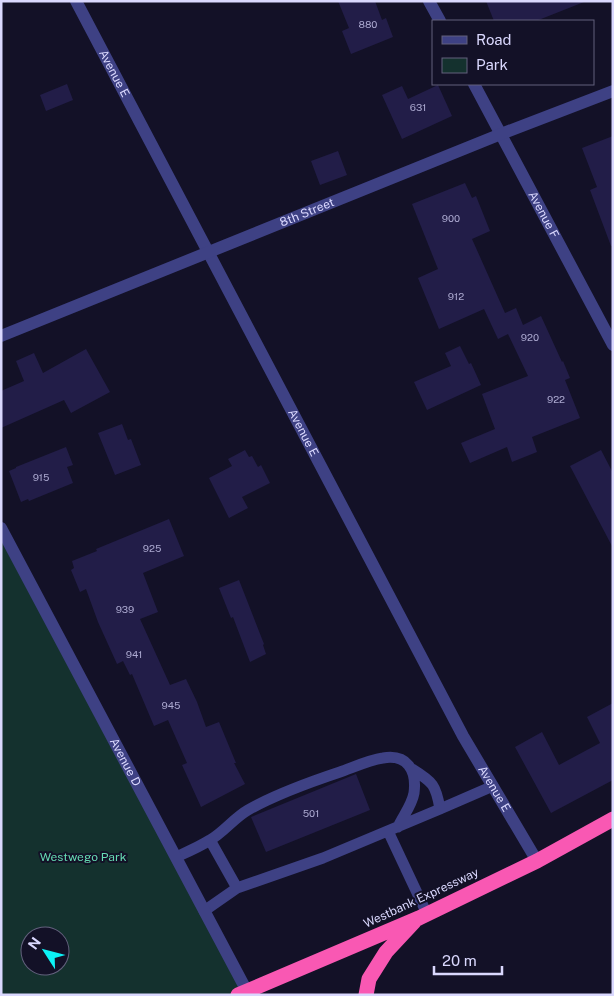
<svg xmlns="http://www.w3.org/2000/svg" width="614" height="996" font-family="'Public Sans',sans-serif">
	<style>
		.green { fill: #14312e; fill-rule: evenodd }
		.building { fill: #221d48 }
		.lines { fill: none; stroke-linecap: round; stroke-linejoin: round }
		.lane { stroke: #3e4184; stroke-width: 11 }
		.street { stroke: #3e4184; stroke-width: 12 }
		.highway { stroke: #f958b3; stroke-width: 15 }
		.labels { text-anchor: middle; stroke-width: 4; stroke-linejoin: round; paint-order: stroke }
		.number-label { font-size: 10px; fill: #aca9d0 }
		.street-label { font-size: 12px; fill: #dad8fe; stroke: #131127 }
		.park-label { font-size: 12px; fill: #66dcb4; stroke: #131127 }
	</style>
	<rect width="100%" height="100%" fill="#131127"/>
	<!-- green -->
	<path class="green" d="M1,529L247,991L238,995H1ZM30,936H60V966H30Z"/>
	<!-- building -->
	<path class="building" d="M338,1H375L382,20L386,18L393,37L351,54L342,31L349,28Z
		M486,1H583L584,2L536,21H494Z
		M67,84L73,100L46,111L40,95Z
		M438,85L452,116L402,139L382,95L402,86L408,99Z
		M613,136V246H611L590,190L597,187L582,148Z
		M338,151L347,175L320,185L311,161Z
		M465,183L472,198L476,196L490,231L472,239L505,313L516,308L523,325L541,316L562,362L563,361L570,378L565,380L580,418L532,437L537,452L512,462L507,447L470,463L461,443L495,429L482,394L528,376L508,334L498,339L484,309L439,329L418,278L438,269L412,204Z
		M460,346L469,364L471,363L481,385L427,410L414,382L451,366L445,353Z
		M86,349L110,392L71,413L64,400L1,428V391L24,381L16,361L34,353L43,373Z
		M122,424L128,440L131,439L141,465L115,475L98,433Z
		M66,447L73,465L67,467L73,483L29,501L28,499L21,502L9,471L16,468V467Z
		M245,450L249,457L252,456L258,467L261,465L270,483L242,497L248,508L229,518L209,478L232,466L228,459Z
		M601,450L613,473V548L570,466Z
		M169,519L184,556L143,573L158,612L140,619L170,685L186,679L197,702L206,727L219,722L236,763H234L245,784L201,807L182,765L187,763L168,720L154,726L132,674L130,675L123,661L117,664L98,622L86,589L80,592L71,570L74,568L72,561L97,551L96,549Z
		M239,580L264,644L263,645L266,654L250,662L233,617L231,618L219,588Z
		M613,703V780L551,813L515,747L542,732L559,765L600,743L587,717Z
		M356,774L370,810L266,852L251,817Z"/>
	<g class="lines">
		<!-- lane -->
		<path class="lane" d="M412,769C433,782 436,785 440,809
			M388,831L427,914
			M210,840L237,888
			M176,857C187,852 199,847 210,840C224,832 234,818 248,810C276,794 310,782 340,772C354,767 369,760 383,758C407,754 417,770 414,793C412,805 403,816 398,827
			M204,911L237,888L323,858L440,809L493,786"/>
		<!-- street -->
		<g class="street">
			<path id="s1" d="M76,1L463,736L537,861"/>
			<path d="M429,1L440,21"/>
			<path id="s2" d="M474,84L613,345"/>
			<path id="s3" d="M1,336L501,134L613,91"/>
			<path id="s4" d="M1,528L249,995"/>
		</g>
		<!-- highway -->
		<path class="highway" d="M238,995L419,918L537,861L613,819
			M366,995L369,979L386,952L414,922"/>
	</g>
	<g class="labels">
		<!-- number labels -->
		<g class="number-label">
			<text x="368" y="28">880</text>
			<text x="418" y="111">631</text>
			<text x="451" y="222">900</text>
			<text x="456" y="300">912</text>
			<text x="530" y="341">920</text>
			<text x="556" y="403">922</text>
			<text x="41" y="481">915</text>
			<text x="152" y="552">925</text>
			<text x="125" y="613">939</text>
			<text x="134" y="658">941</text>
			<text x="171" y="709">945</text>
			<text x="311" y="817">501</text>
		</g>
		<!-- street labels -->
		<g class="street-label">
			<text dy="4" stroke="none"><textPath href="#s1" startOffset="82">Avenue E</textPath></text>
			<text dy="4" stroke="none"><textPath href="#s3" startOffset="330">8th Street</textPath></text>
			<text dy="4" stroke="none"><textPath href="#s2" startOffset="148">Avenue F</textPath></text>
			<text dy="4" stroke="none"><textPath href="#s1" startOffset="488">Avenue E</textPath></text>
			<text dy="4" stroke="none"><textPath href="#s4" startOffset="265">Avenue D</textPath></text>
			<text dy="4" stroke="none"><textPath href="#s1" startOffset="892">Avenue E</textPath></text>
			<text transform="translate(421 898) rotate(-25)" y="4">Westbank Expressway</text>
		</g>
		<!-- park labels -->
		<g class="park-label">
			<text x="83" y="861">Westwego Park</text>
		</g>
	</g>
	<!-- border -->
	<rect width="614" height="996" fill="none" stroke="#dad8fe" stroke-width="5"/>
	<!-- legend -->
	<rect x="432" y="20" width="162" height="65" fill="#131127" stroke="#63617d"/>
	<rect x="442" y="36" width="25" height="8" fill="#3e4184" stroke="#63617d"/>
	<text x="476" y="45" font-size="15" fill="#dad8fe">Road</text>
	<rect x="442" y="58" width="25" height="15" fill="#14312e" stroke="#63617d"/>
	<text x="476" y="70" font-size="15" fill="#dad8fe">Park</text>
	<!-- north arrow -->
	<g transform="translate(45 951) rotate(306)"><circle r="24" fill="#131127" stroke="#63617d"/>
	<path d="M0-4L9 19L0 12L-9 19Z" fill="#0cf2f6"/>
	<text y="-8" font-size="14" font-weight="bold" text-anchor="middle" fill="#dad8fe">N</text>
	</g>
	<!-- scale -->
	<path d="M434 966v8h68v-8" fill="none" stroke="#dad8fe" stroke-width="2.5"/>
	<text x="442" y="966" font-size="15" fill="#dad8fe" stroke="#131127" stroke-width="4" paint-order="stroke">20 m</text>
</svg>
